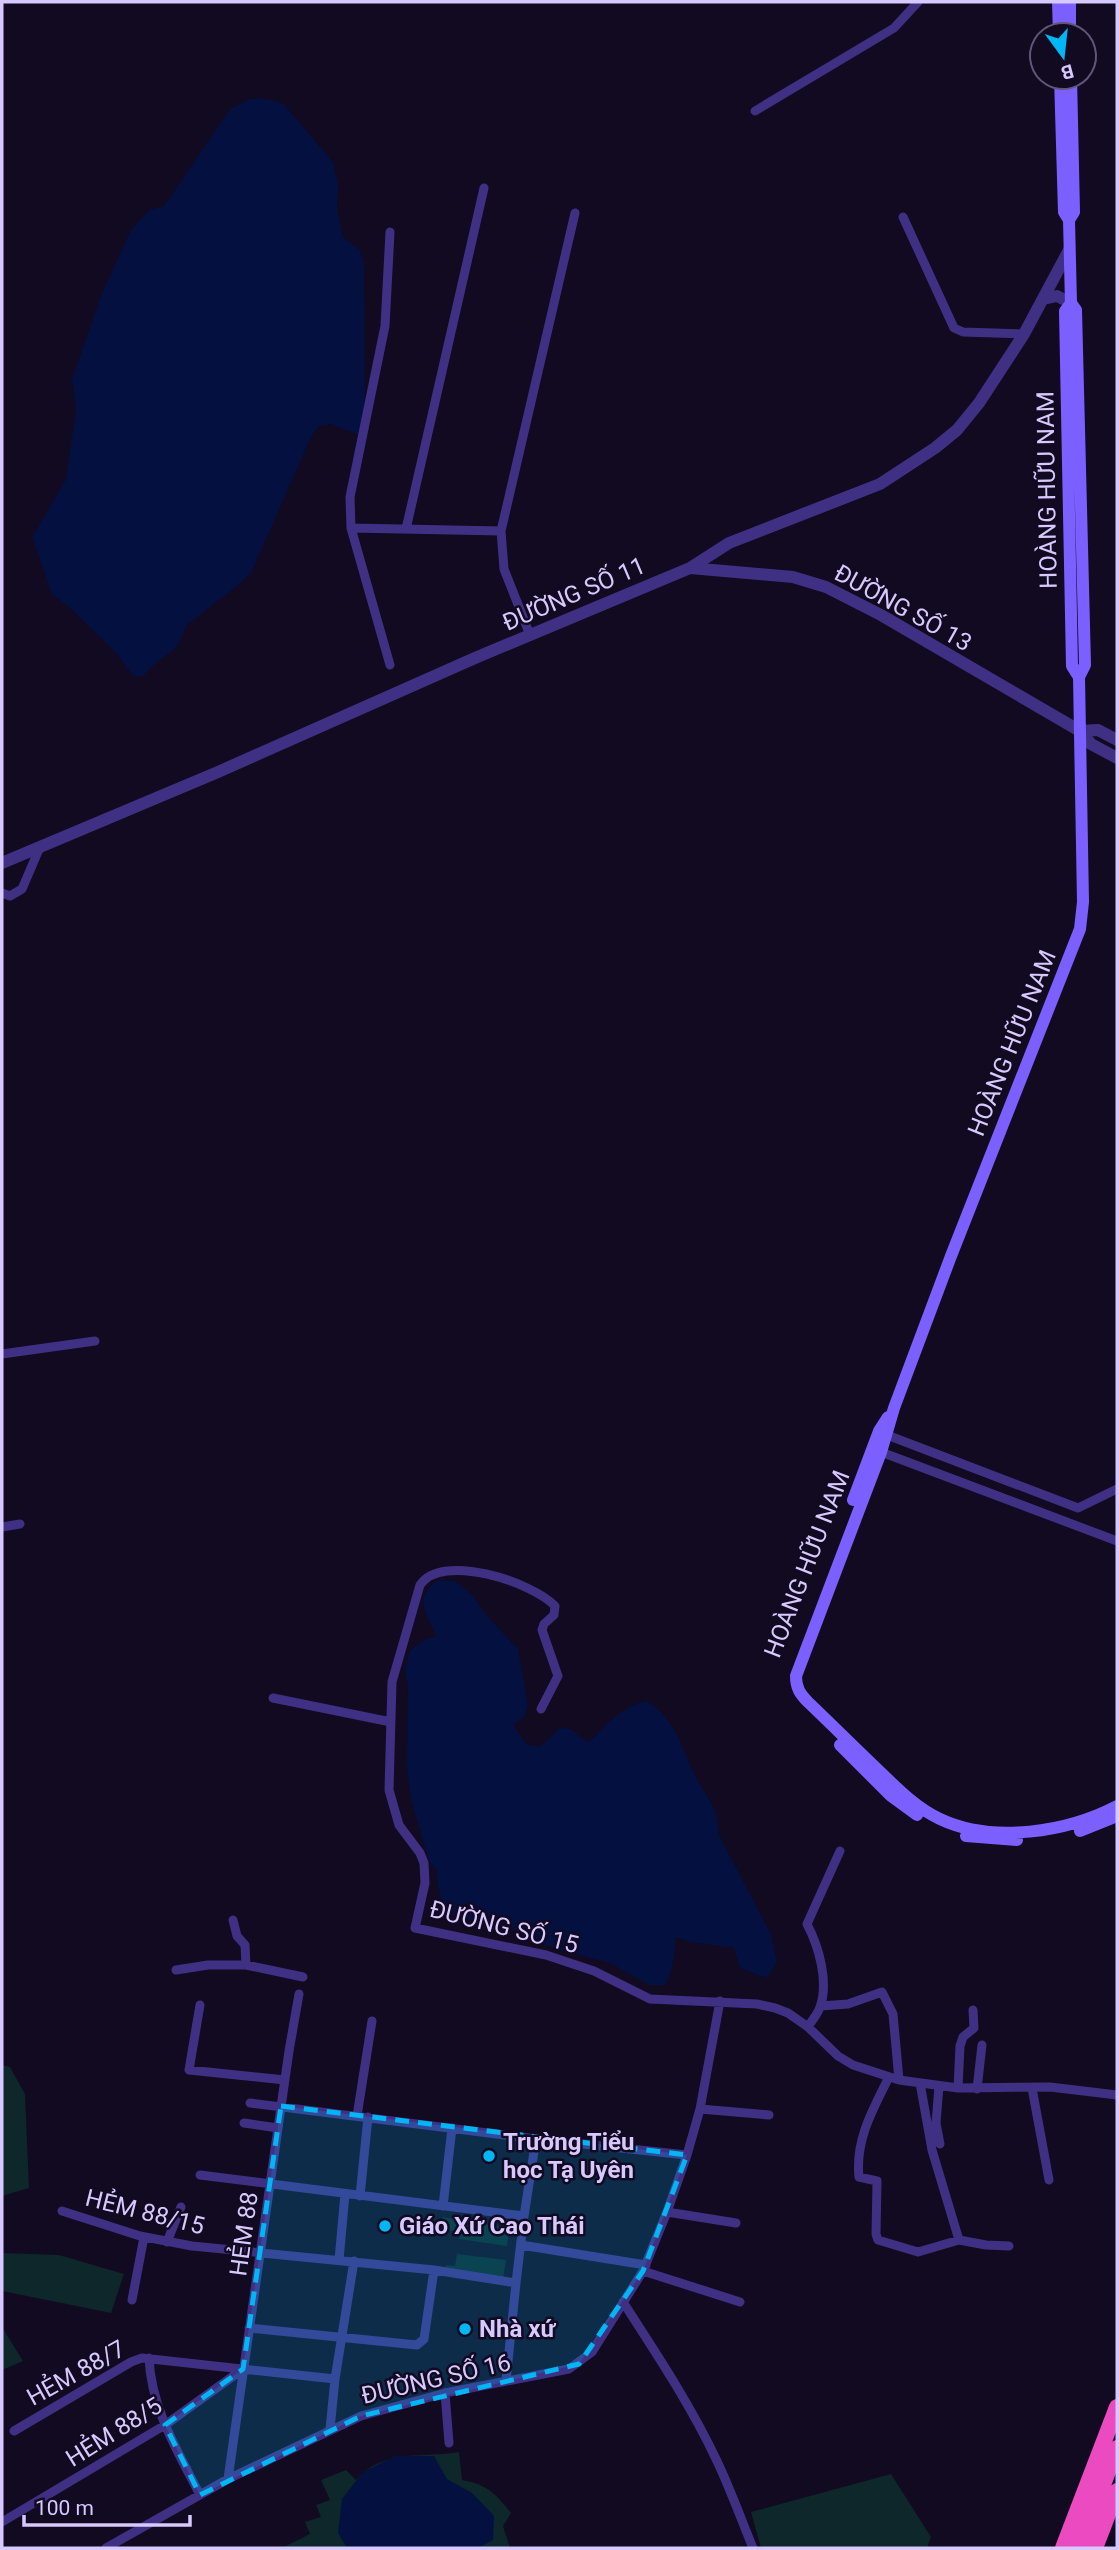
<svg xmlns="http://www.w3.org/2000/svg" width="1119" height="2550" font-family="Roboto,sans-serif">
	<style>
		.green { fill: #0d272a }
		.water { fill: #04103f }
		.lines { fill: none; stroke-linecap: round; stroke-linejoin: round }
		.minor { stroke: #403084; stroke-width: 9 }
		.tertiary { stroke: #403084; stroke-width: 12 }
		.secondary { stroke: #7c60ff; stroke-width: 12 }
		.trunk { stroke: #ec4ac0; stroke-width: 16 }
		.marked { fill: #00b6f4; fill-opacity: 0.2; stroke: #00b6f4; stroke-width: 5; stroke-dasharray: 14 9; stroke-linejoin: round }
		.poi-dot { fill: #00b6f4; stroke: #110a20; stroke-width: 2.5 }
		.labels { text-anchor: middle; stroke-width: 5; stroke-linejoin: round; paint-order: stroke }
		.street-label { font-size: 24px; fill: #d7c9ff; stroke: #110a20 }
		.poi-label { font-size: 24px; font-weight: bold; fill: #d7c9ff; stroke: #110a20; text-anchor: start }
	</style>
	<rect width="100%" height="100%" fill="#110a20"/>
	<!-- green -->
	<path class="green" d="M2,2065L10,2067L25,2094L29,2188L2,2196Z
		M442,2217L507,2228L509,2232L507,2246L459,2239L460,2232L441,2229Z
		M2,2253L59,2255L124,2274L111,2313L2,2291Z
		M457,2254L506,2260L503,2279L445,2271L446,2265L455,2266Z
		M2,2327L23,2361L2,2370Z
		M459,2452L462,2480C488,2485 495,2493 511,2513L503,2526L510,2548H282L310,2534L305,2522L321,2517L316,2505L330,2500L321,2480L346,2470L356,2480C381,2449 423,2458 459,2452Z
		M891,2474L931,2537L927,2548H761L751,2512Z"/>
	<!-- water -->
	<path class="water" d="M260,98L283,103L333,162L338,184L337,209L343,237L360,250L364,263L365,418L362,436L330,424L319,426L311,437L252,571L238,585L187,625L177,647L157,662L143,676H133L117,654L72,610L52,594L32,537L66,479L76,410L72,379L102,293L131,230L149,210L164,206L230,109L250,99Z
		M438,1580L455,1581L473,1596L488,1617L518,1649L528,1704L525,1716L513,1725L527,1745L540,1747L560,1728L571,1729L587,1742C594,1739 598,1733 604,1727C616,1715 630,1704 647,1701C678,1721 681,1749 697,1779C707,1798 720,1810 718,1833L771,1934L777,1962L767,1978L740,1968L734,1948L690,1942L676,1937C674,1953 674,1970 665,1985H649L610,1963L552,1948L508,1927L478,1923L442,1910L436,1869L429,1861L411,1800L407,1769L408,1686L405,1671L409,1652L420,1642L436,1636C427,1613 412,1598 438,1580Z
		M395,2456H434L447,2479L472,2493L494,2516L493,2540L478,2548H347L338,2533L342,2499L363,2472Z"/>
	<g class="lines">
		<!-- minor -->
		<path class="minor" d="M755,111L894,28L918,2
			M903,217L954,328L963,332L1024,334
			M390,232L385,326L350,497L351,528L501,531
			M351,528L390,665
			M406,529L484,188
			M530,635L504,569L501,531L575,213
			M2,893L10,896L22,889L40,847
			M2,1354L95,1341
			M887,1435L1078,1508L1117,1489
			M881,1452L1117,1541
			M2,1527L20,1524
			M273,1698L391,1722
			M541,1709L558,1676L542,1630L544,1624L554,1615L555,1606C532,1582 442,1552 420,1585L392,1682L389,1790L399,1825L420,1853L424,1863L425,1883L415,1928L546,1955L594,1971L650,1999L757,2004L775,2008L788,2013L808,2027L838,2056L853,2065L899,2080L958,2088L1050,2087L1117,2095
			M233,1920L237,1936L245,1945L246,1965
			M176,1970L208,1965H246L303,1977
			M200,2005L189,2070L285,2080
			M821,2006L848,2004L882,1992L893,2014L899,2080
			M808,2027C812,2020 818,2014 820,2007C829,1982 819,1947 807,1924L840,1851
			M889,2077C873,2109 855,2140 859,2177L877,2181L876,2234L878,2240L918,2252L959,2240L986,2245L1009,2246
			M920,2083L932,2150L959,2240
			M939,2086L936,2123L940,2144
			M958,2088L960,2046L963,2037L974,2028L973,2010
			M1032,2088L1049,2180
			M977,2089L982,2045
			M250,2103L536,2139L687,2155
			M700,2109L769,2115
			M357,2116L372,2021
			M244,2123L278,2128
			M360,2196L368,2117
			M443,2206L452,2128
			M62,2211L140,2236L192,2246L434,2270L516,2283L524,2216L200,2175
			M667,2212L736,2223
			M524,2216L536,2139
			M167,2242L181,2207
			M521,2245L646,2265
			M339,2260L345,2194
			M643,2271L740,2302
			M132,2300L144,2237
			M623,2302C656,2353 690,2404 716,2459C730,2488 741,2519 753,2548
			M249,2328L417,2345L424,2339L434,2270
			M149,2358C151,2408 178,2452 200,2495
			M506,2381L516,2283
			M445,2393L449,2443
			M330,2429L335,2379L354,2261
			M14,2431L131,2362L142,2358L335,2379
			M228,2479L289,2051L299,1994
			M2,2522L165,2425L243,2369
			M106,2548L228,2479L361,2416L445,2393L569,2369L592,2352L643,2271L667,2212L687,2155L700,2109L720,2001"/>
		<!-- tertiary -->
		<path class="tertiary" d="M1043,299L1057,296L1071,303
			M690,568L793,577L826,587L881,615L1080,731L1091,744L1117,758
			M1080,731L1098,730L1117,740
			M2,863L218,772L475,658L690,568L729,543L880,484L935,448L957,430L979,403L1024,334L1069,250"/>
		<!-- secondary -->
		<path class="secondary" d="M1058,2L1059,35
			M1070,2V35
			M1060,77L1064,212L1069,220L1071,303L1076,310L1085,665L1079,677
			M1069,220L1074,212L1071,77
			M1071,303L1065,311L1072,666L1079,677L1083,902L1080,929L951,1256L894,1408L881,1452L796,1676C796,1688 800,1694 808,1702C830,1723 851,1744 873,1765C894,1785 914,1807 940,1819C993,1844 1067,1832 1117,1806
			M853,1500L879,1431L888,1417
			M840,1745L891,1796L917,1815
			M1080,1831L1117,1816
			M966,1836L1017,1840"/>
		<!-- trunk -->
		<path class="trunk" d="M1063,2548L1117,2407
			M1079,2548L1117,2448
			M1095,2548L1117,2491"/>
	</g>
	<!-- marked area -->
	<path class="marked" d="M281,2106L687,2155L643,2271L579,2364L361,2416L200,2495L165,2425L243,2369Z"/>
	<!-- markers -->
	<g class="poi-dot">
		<circle cx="489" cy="2156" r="7"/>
		<circle cx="385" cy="2226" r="7"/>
		<circle cx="465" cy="2329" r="7"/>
	</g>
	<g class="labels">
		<!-- street labels -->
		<g class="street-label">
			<text transform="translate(1047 490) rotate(-91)" y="8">HOÀNG HỮU NAM</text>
			<text transform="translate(574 594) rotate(-23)" y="8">ĐƯỜNG SỐ 11</text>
			<text transform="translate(903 608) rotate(29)" y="8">ĐƯỜNG SỐ 13</text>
			<text transform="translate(1012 1043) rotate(-68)" y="8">HOÀNG HỮU NAM</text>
			<text transform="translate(807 1564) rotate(-69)" y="8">HOÀNG HỮU NAM</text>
			<text transform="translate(504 1927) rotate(14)" y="8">ĐƯỜNG SỐ 15</text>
			<text transform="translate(145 2212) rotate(14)" y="8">HẺM 88/15</text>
			<text transform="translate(244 2234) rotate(-82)" y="8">HẺM 88</text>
			<text transform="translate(76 2373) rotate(-29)" y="8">HẺM 88/7</text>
			<text transform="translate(436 2379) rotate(-13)" y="8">ĐƯỜNG SỐ 16</text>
			<text transform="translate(114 2432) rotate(-32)" y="8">HẺM 88/5</text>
		</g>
		<!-- poi labels -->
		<g class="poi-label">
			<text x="503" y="2150">Trường Tiểu<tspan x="503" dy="28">học Tạ Uyên</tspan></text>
			<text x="399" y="2234">Giáo Xứ Cao Thái</text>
			<text x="479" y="2337">Nhà xứ</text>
		</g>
	</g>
	<!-- border -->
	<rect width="1119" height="2550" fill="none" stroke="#d7c9ff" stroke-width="7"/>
	<!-- north arrow -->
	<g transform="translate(1063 56) rotate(165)"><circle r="33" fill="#110a20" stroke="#605679" stroke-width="2"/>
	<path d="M0-5L12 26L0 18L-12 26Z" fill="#00b6f4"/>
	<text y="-10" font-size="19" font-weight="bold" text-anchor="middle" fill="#d7c9ff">B</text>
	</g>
	<!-- scale -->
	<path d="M24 2515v10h166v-10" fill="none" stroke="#d7c9ff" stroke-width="3.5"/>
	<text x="35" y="2515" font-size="21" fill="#d7c9ff" stroke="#110a20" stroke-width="5" paint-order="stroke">100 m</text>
</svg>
